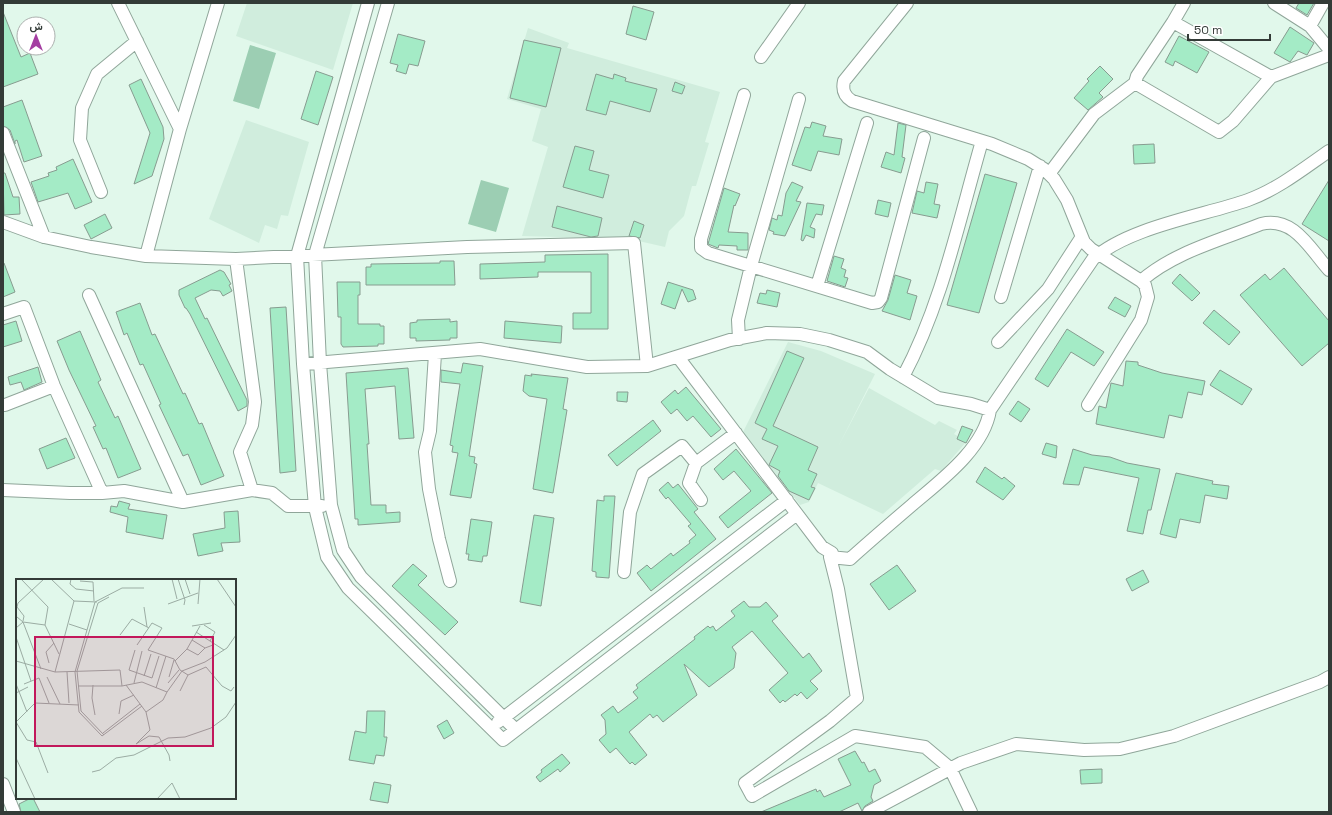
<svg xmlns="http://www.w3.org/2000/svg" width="1332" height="815" font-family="'Space Grotesk',Vazirmatn,sans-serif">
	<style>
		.built { fill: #d0eddd }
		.pitch { fill: #9cceb3 }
		.building { fill: #a4ebc6; stroke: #879c90 }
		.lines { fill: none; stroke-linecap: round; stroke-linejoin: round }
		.minor-casing { stroke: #90a69a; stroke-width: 14 }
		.minor { stroke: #fff; stroke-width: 12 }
		.inset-road { fill: none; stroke: #9baca3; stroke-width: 1 }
		.view { fill: #c2185b; fill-opacity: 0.15; stroke: #c2185b; stroke-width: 2 }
		.inset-edge { fill: none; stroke: #333b37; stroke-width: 2 }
	</style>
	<rect width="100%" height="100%" fill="#e1f8eb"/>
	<!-- built -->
	<path class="built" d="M247,3H353L333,70L236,36Z
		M528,28L569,43L567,48L720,92L705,142L709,143L696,186H692L684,216L669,231L665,247L630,239L522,236L548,147L532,141L541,109L507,99Z
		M246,120L309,142L288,216L281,215L277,229L265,225L259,243L209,219Z
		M788,342L821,351L875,374L838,447L869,388L935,425L939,421L957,430L954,434L967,441L941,471L935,469L883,514L818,483L809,502L800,505L743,432Z"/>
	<!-- pitch -->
	<path class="pitch" d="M250,45L276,53L259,109L233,101Z
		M481,180L509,188L496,232L468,224Z"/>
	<!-- building -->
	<path class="building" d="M1299,3H1314L1307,15L1296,8Z
		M633,6L654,12L646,40L626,34Z
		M3,12L21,57L30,53L38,74L3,87Z
		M1290,27L1314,43L1307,55L1298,51L1290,62L1274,53Z
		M398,34L425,41L418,66L409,64L406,74L396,71L398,65L390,63Z
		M1179,36L1209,52L1197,73L1175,61L1173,66L1165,62Z
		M524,40L561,48L546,107L510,98Z
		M1100,66L1113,79L1099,93L1103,97L1088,110L1074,98L1089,81L1087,79Z
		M316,71L333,77L318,125L301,119Z
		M596,74L613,79L614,74L626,78L625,81L657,89L650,112L610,101L606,115L586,110Z
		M141,79L163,127L164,139L152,176L134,184L150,133L129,85Z
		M675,82L685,86L682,94L672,91Z
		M22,100L42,156L24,162L17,140L15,141V144L10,130L3,126V107Z
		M812,122L826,126L823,136L842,139L839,155L818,151L811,171L792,165L805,127L810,128Z
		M898,123L906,125L902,157L905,158L901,173L881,167L886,152L894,155Z
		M1154,144L1155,163L1134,164L1133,145Z
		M575,146L594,151L589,170L609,175L603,198L563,187Z
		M73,159L92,202L75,209L68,193L38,202L31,182L49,176L48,173L57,170L56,167Z
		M3,173H5L13,197H19L20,214L4,215Z
		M985,174L1017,183L979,313L947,305Z
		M1329,180V241L1302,224Z
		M792,182L803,187L796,201L801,202L785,236L773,234L774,232L769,230L772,218L777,220L778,215L782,216L786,193Z
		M926,182L938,184L934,204L940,205L937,218L912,213L917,191L924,193Z
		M724,188L740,194L735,206L734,205L728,232L748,233V250H737V246L719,245L718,248L708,244Z
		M878,200L891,203L888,217L875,214Z
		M807,203L824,205L822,215L816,214L810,227L815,229L814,238L806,235L803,241L801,240Z
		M557,206L602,218L598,236L591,237L552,227Z
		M105,214L112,228L91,239L84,225Z
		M634,221L644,225L640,238L629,236Z
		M608,254V329H573V313H591V272H538V277L480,279V264L545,262V255Z
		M834,256L844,259L841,268L846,270L844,277L848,278L845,287L827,281Z
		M440,261H454L455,285H366V267H371V264L440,263Z
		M4,263L15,292L3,297V264Z
		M1284,268L1329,321V343L1302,366L1240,295L1265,274L1270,280Z
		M220,270L224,272L231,284L229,285L232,291L223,296L220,291L211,290L195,298L205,319L207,318L247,400V406L238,411L190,314L186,308H185L179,295V290Z
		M1180,274L1200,293L1192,301L1172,283Z
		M895,275L911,280L907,293L917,296L910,320L882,311L888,300Z
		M337,282H360V295H358V324H380V326H384V344H378V346L343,347L341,344V317H338Z
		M668,282L693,290L696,299L688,302L682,289L675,309L661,304Z
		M767,290L780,293L777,307L757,303L760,293L766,294Z
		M1115,297L1131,306L1125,317L1108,308Z
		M140,303L152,335L155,334L183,394L185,393L199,424L202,423L224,476L201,485L188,454L183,456L159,405L161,404L143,364L140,365L127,333L124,335L116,312Z
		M286,307L296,471L280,473L270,308Z
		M1214,310L1240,332L1229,345L1203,323Z
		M450,319V322L457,321V338H450V340L416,341V338H410V323L417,322V320Z
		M16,321L22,341L3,347V325Z
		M505,321L562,326L561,343L504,338Z
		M1067,329L1104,352L1094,366L1071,352L1048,387L1035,379Z
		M80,331L101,380L98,382L115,418L118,416L141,469L118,478L106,448L103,449L93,427L96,426L69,370L57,341Z
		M787,351L804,358L773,426L818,447L808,470L817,474L811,487L815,488L809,500L789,491L778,476L780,471L769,465L778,446L762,439L767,429L755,423Z
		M1126,361L1138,362V365L1162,373L1205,381L1202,395L1188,392L1182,418L1169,415L1164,438L1096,424L1099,406L1106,408L1111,383L1123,386Z
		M463,363L483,366L469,456L475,457L474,463L477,464L471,498L450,495L458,453L452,452L453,446L450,445L460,384L441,382V370L461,373Z
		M38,367L42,382L24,390L21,382L10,385L8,377Z
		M408,368L414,438L399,439L395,386L365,389L369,444H367L371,505H386V513L400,512V522L358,525V519H355L346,373Z
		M1220,370L1252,389L1242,405L1210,385Z
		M531,374L568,378L563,409L567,410L553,493L533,489L547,399L529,396L523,391L525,375L532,376Z
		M686,387L721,429L711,437L693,416L687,421L677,409L671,414L661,402L675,390L678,394Z
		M617,392H628L627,402L617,401Z
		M1018,401L1030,409L1021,422L1009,414Z
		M653,420L661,431L617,466L608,455Z
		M962,426L973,430L966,443L957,439Z
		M66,438L75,458L47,469L39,449Z
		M1046,443L1057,446L1056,458L1042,454Z
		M736,449L772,493L728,528L719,517L751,491L734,471L723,480L714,469Z
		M1073,449L1092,455L1110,457L1127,463L1160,469L1151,510H1148L1143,534L1127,531L1139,478L1084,467L1079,485L1063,484Z
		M985,467L1002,479L1004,477L1015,486L1003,500L976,482Z
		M1176,473L1213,481L1212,484L1229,486L1227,499L1205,495L1200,523L1180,519L1176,538L1160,534Z
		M668,482L673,488L678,484L698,509L694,512L716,539L651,591L637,573L647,565L651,569L671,553L673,556L690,543L689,541L696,535L688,526L691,524L668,497L666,499L659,490Z
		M604,496H615L609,578L596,577V572L592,571L597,500L604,501Z
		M119,501L130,504L128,509L167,515L163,539L126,532L128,517L110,512L111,506L117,507Z
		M238,511L240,542L221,543L223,551L198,556L193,534L225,528L224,512Z
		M534,515L554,518L541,606L520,602Z
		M471,519L492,522L487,556H483L482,562L468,560L469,554H466Z
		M413,564L427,576L418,585L458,622L445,635L392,586Z
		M897,565L916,591L889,610L870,584Z
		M1143,570L1149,582L1132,591L1126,579Z
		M744,601L749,607H760L766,602L778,616L772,621L803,658L809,653L822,671L810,681L818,689L807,699L801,692L797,696L795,694L785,702L783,700L780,703L769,690L788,673L752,631L732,647L736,653L734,668L709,687L684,664L697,695L663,722L657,715L653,718L650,714L629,732L647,755L635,765L632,762L630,764L616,748L610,753L599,740L606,734L605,720L601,715L613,706L618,713L638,698L633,692L638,688L636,685L695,639L694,637L708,626L710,628L713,626L716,631L735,616L731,611Z
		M367,711H385L384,737H387L384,756L376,755L374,764L349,760L355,731L366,733Z
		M447,720L454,733L444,739L437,726Z
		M855,751L862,763L864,762L869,772L875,769L881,781L874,785L871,797L873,801L865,806L862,811L858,803L839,812H761L816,789L817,792L820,790L824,797L851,785L838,759Z
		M562,754L570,763L560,772L558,769L540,782L536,777L542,772L541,770Z
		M1102,769V783L1081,784L1080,770Z
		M374,782L391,785L388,803L370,800Z
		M31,798H33L40,812H21L19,804Z"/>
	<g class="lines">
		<!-- minor casing -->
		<g class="minor-casing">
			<path id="minor" d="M118,3L180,129
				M368,3L297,256L303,364L315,507L327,557L348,588L503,740L797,514
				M388,3L315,255L320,363L331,505L343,550L361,577L516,730
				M907,3L844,81C842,90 844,96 852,101L992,144L1028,159L1044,169L1054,179L1067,200L1084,242L1091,249L1141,281L1145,285L1148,297L1141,320L1088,405
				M1274,3L1310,26L1329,49
				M1173,22L1271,77
				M1310,26L1323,3
				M761,57L799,3
				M1135,83L1219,132L1233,121L1271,77L1329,55
				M744,95L701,239V248L708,253L872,303L878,302L881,298L924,138
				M3,133L44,237
				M1049,174L1094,114L1135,83L1137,76L1173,22L1184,3
				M101,192L80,140L82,108L97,74L137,41
				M3,222L44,237L91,247L146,256L236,259L467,247L634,243L647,366
				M146,256L180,129L218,3
				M236,259L255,402L252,425L240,452L252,490
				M1141,281C1174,252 1221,240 1261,224C1294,216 1310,249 1329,270
				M817,286L867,123
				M89,295L183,502
				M1001,297L1040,166
				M3,314L24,307L54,386L102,493
				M739,339L738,320L751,266L799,99
				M998,342L1048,289L1081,238
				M435,354L430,431L425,452L429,489L439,539L450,581
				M678,357L822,547L832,553L830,557L850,559C870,541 891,523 912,505C940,481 984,449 990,410
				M303,364L480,349L587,367L647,366L730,340L767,333L800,334L829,340L867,352L890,369L938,398L971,404L990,410L1093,259C1129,227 1202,216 1248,200C1278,189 1303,169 1329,151
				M903,377C942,304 959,220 982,141
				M5,405L54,386
				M696,463L689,483L701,500
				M3,490L70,493H102L124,491L183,502L252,490L272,493L288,506H322
				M830,557L838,589L857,698L830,721L745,783L752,796L855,736L925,747L950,768L971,812
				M624,572L630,512L643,474L682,446L696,463L736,433
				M498,722L787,500
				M3,784L14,812
				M869,812L961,763L1016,744L1084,750L1120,749L1174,736L1320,682L1329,677"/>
		</g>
		<!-- minor -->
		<use href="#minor" class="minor"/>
	</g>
	<!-- overview -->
	<g transform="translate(16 579)">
		<rect width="220" height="220" fill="#e1f8eb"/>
		<path class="inset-road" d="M5,0L32,28L29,46M35,0L58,22M55,0L54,5L60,10L78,12M156,0L161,20M162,0L169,21L168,26M169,0L174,15M201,0L220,28M64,2L77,3L78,22M152,25L182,14M182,25L184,0M128,28L131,48M1,38L7,43L25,90M7,42L8,37L1,28L2,24L28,0M53,45L71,51M188,46L199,53L194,62M176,47L195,44M0,49L7,43L29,46L43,75M180,53L208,71M104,56L116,40L133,49M0,58L15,102M176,61L189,69M121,66L136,44L146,49L132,71L158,80L164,91L172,96L164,112M171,70L182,76L189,69L197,66M119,71L113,91L136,99L143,77M0,82L39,93L104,91L106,107M159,82L171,70L184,47M33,84L30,73L38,64M39,93L58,22L81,23M51,93L53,124M172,96L190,88L206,107L215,112L218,108M128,97L135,75M31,98L44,125M153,98L158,81M118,104L126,72M152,104L163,91M0,105L11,133M8,105L23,99L33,124M77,106L76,119L79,136M110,106L130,133L147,121L151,113M62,107H106L126,103L151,113L166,92L189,83L211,69L220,56M140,109L150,77M0,114L12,108M126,127L86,157L63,133L59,93L79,23L106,9H128M130,133L134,151L120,165L133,157L143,158L153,176L154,182M103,135L105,122L118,116M87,154L124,125M88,156L65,132L61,92L82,24L93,18M0,179L19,220M76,193L84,191L100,179L118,176L152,159L169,158L195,149L210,138L220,123M32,194L20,163L11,161L0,143L19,124L63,126M141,220L156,204L164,220"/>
		<path class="view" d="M19,58H197V167H19Z"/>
		<rect width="220" height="220" class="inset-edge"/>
	</g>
	<!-- border -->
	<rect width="1332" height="815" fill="none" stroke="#333b37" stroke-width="8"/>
	<!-- north arrow -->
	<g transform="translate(36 36)"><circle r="19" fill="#ffffff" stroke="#adb1af"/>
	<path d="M0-3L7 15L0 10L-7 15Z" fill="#a43ea2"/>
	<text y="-6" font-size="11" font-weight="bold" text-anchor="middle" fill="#333b37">ش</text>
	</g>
	<!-- scale -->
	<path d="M1188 34v6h82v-6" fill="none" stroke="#333b37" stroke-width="2"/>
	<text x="1194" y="34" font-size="12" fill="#333b37" stroke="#ffffff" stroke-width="3" paint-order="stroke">50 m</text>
</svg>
